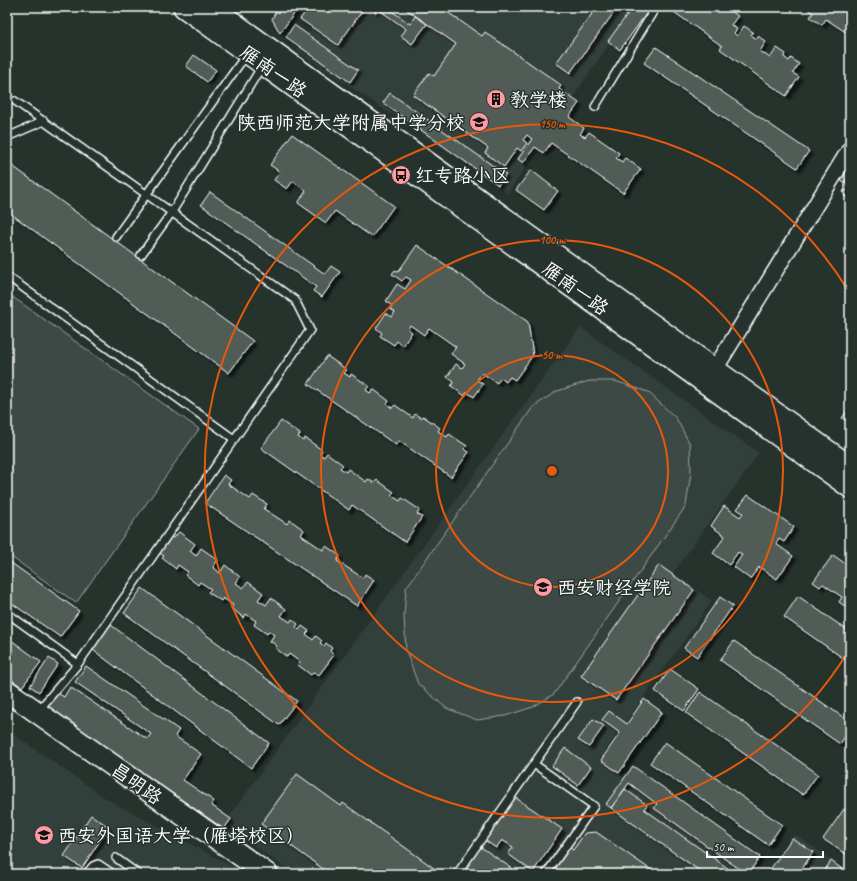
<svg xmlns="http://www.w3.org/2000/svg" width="857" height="881" font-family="Caveat,'LXGW WenKai TC',sans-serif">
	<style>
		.built { fill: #333f3a }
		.green { fill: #3e4944; stroke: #9ea4a2 }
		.building { fill: #515c57; stroke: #fff; filter: url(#shadow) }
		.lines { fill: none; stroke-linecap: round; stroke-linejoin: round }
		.lane-casing { stroke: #fff; stroke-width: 10 }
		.street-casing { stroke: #fff; stroke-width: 18 }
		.secondary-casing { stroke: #fff; stroke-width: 24 }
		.lane { stroke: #26332d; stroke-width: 7 }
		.street { stroke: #26332d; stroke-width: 15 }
		.secondary { stroke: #26332d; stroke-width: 21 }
		.ring { fill: none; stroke: #e8590c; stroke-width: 2 }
		.labels { text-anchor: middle; stroke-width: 3; stroke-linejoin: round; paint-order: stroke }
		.street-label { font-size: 19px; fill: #fff; stroke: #26332d }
		.poi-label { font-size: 19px; fill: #fff; stroke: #26332d; text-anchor: start }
		.centre { fill: #e8590c; stroke: #26332d; stroke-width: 2 }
		.ring-label { font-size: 12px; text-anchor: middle; font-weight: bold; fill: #e8590c; stroke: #26332d; stroke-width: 3; stroke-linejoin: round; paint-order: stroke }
	</style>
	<defs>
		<filter id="shadow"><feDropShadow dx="3.5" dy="3.5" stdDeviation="1" flood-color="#0009"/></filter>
	</defs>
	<rect width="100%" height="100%" fill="#26332d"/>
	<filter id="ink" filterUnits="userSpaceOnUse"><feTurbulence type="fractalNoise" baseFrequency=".025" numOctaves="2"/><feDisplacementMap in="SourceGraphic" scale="8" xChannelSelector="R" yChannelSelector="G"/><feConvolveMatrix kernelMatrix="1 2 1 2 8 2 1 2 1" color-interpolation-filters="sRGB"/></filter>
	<g filter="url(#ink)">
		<!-- built -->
		<path class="built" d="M327,7H634L508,193L296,50Z
			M580,327L759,453L673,573L712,601L600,758L761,874H294L224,824Z
			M7,730L107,799L246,874H7Z
			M795,834L850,873V874H768Z"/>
		<!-- green -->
		<path class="green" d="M7,293L199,429L76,603L7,554Z
			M589,381H615L648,392L676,418L690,444L691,472L686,506L554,694L533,707L505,716L477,720L446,708L418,684L406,651L404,616L406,588L533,407L557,391Z"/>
		<!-- building -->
		<path class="building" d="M278,7H299L280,33L272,19Z
			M309,7H365L338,45L300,19Z
			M369,7H386L410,24L415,16L427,24L412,44L401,36L406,29L378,9L376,12Z
			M403,7H440L482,36L485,32L561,85L559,89L579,103L569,117L584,128L580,134L585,137L589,132L619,153L616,158L622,162L625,158L641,169L623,193L551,143L544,153L535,147L523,163L518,159L532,139L527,135L523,140L527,143L521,151L517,148L504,167L485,153L488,148L413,95L429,73L434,76L456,44Z
			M597,7H618L570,73L556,63Z
			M633,7H651L620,50L608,41Z
			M674,7H708L706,9L711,13L716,7H725L738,16L731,25L737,29L734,33L737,36L744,26L753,32L751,35L757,39L758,36L766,42L760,51L770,58L777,48L786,54L784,57L789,61L791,58L799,64L793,73L799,77L786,96L720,49L722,46L671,10Z
			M804,7H850V35L826,19L822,25L810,17L813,13Z
			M294,25L358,70L350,82L286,37Z
			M656,47L809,151L797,168L644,63Z
			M194,55L216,70L207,82L186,66Z
			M390,93L506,175L498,185L383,103Z
			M292,134L394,206L372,237L335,211L326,223L298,203L306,191L293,181L287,189L274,180L280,172L270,165Z
			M7,162L253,341L229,373L7,211Z
			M850,165V203L848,196L845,197L843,191L848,190L846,181L842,182L841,176L847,166Z
			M531,170L558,191L544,210L516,190Z
			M210,192L325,274L331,266L340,272L322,297L313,291L316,287L201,205Z
			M417,245L528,322L533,355L515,380L510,377L506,382L501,378L497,383L482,373L477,380L483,384L474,397L467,392L465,396L451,386L454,382L447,377L456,364L462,368L465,364L451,354L456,347L429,328L424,335L410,325L408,329L412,332L403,346L397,341L394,345L380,336L382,333L376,328L386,313L392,317L395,312L390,309L392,306L386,301L397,284L405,289L411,280L406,277L402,281L392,274L395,270L398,272Z
			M327,356L347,370L344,373L350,377L351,374L369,386L366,390L370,393L373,389L389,401L387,404L392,408L395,405L413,418L415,414L421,418L423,416L440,428L438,431L447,437L449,434L467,446L464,449L469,452L451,477L399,441L396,445L308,384Z
			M850,407V424L842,418Z
			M281,421L300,434L298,437L303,441L305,438L322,450L320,454L324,457L327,453L343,465L340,468L346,472L348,469L366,482L368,479L374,483L377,480L394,492L391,495L400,501L402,498L420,510L417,514L422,517L405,542L352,505L349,510L261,448Z
			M224,475L231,480L228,484L250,499L253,495L267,504L264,509L287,524L290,520L304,530L301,535L323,550L326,546L340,556L337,561L363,578L365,574L374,580L357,606L205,503Z
			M748,495L794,527L784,542L779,539L776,544L793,556L777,579L759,567L750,579L734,567L742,555L738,552L729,565L713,553L725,536L711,526L724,506L740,517L743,513L737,509Z
			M179,532L195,544L190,551L196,556L201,548L218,560L213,567L220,573L225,565L240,577L236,583L243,588L248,582L263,593L258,600L266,605L271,598L286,609L281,616L290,622L292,619L298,624L296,627L299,630L302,626L309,631L306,634L313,640L316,636L322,641L320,643L324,646L326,643L332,648L330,651L334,655L319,675L314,672L311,675L298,665L300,662L289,654L287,657L275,648L277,646L270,641L274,635L269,631L267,634L254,625L256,621L246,614L244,618L231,608L233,605L223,598L221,601L208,592L211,589L200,582L198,585L185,575L188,572L178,565L176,569L162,558L164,556L158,552L170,536L174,538Z
			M833,555L850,567V610L839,602L842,597L823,584L820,587L813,582Z
			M7,560L79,611L60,637L7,600Z
			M659,565L694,590L616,700L581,676Z
			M142,588L297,701L279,725L124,613Z
			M798,596L850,632V663L784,617Z
			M720,597L733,606L697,657L684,648Z
			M107,622L269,743L251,768L89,647Z
			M7,637L41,662L22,687L7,677Z
			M734,641L850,722V729L840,744L720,660Z
			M49,658L58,664L39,692L30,686Z
			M86,666L179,730L175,736L201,754L183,780L214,801L211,805L231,819L224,829L44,706L54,691L64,697L70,687L147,739L151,734L75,682Z
			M670,669L699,689L684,711L655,691Z
			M700,692L818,774L803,795L686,713Z
			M644,699L662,712L619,773L601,760L620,733L602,720L609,711L627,724Z
			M593,719L604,726L589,747L578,740Z
			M665,742L782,825L768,845L650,763Z
			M565,748L591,767L578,785L552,766Z
			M633,766L760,857L748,874H746L654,808L657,804L629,783L611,808L606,804Z
			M297,774L341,806L343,803L438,871L436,874H330L261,824Z
			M625,789L647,805L644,809L736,874H704L611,808Z
			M513,796L562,829L533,872L508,854L513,847L502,840L496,848L483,839Z
			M844,809L850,813V857L823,839Z
			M91,815L109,827L82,868L64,856Z
			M596,832L657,874H548L568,847L573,850L585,833Z
			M792,838L813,852L800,872L803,874H767Z
			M478,845L520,874H458Z
			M831,861L849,874H822Z"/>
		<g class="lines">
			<!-- lane casing -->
			<g class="lane-casing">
				<path id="lane" d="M15,101L295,300L310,330L78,664L38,711
					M595,107L656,7
					M7,137L44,121
					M116,237L246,55
					M141,255L172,212L262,66
					M7,276L234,439
					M7,613L78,664
					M534,764L594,806L546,874
					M116,858L138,874
					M86,874L93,866L98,864L113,874
					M457,874L577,702"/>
			</g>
			<!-- street casing -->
			<g class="street-casing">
				<path id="street" d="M715,369L850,149"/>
			</g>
			<!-- secondary casing -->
			<g class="secondary-casing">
				<path id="secondary" d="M184,7L850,487
					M211,7L850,467
					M7,691L267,874"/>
			</g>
			<!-- lane -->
			<use href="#lane" class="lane"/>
			<!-- street -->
			<use href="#street" class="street"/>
			<!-- secondary -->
			<use href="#secondary" class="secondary"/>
		</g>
	</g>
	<!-- distance rings -->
	<g class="ring">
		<circle cx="552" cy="471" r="116"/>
		<circle cx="552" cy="471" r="231"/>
		<path d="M849 650A347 347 0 1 1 849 292"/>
	</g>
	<!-- icons -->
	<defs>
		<g id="building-disc" transform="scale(1)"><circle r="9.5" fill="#ff9aa2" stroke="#26332d"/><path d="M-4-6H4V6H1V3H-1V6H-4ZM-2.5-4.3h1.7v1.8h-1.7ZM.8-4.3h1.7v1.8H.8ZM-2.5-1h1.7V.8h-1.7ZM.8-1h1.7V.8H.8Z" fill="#111"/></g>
		<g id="school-disc" transform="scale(1)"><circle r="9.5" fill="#ff9aa2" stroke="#26332d"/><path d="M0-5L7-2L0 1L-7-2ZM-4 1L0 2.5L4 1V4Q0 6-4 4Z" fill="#111"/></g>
		<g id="bus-disc" transform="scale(1)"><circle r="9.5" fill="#ff9aa2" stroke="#26332d"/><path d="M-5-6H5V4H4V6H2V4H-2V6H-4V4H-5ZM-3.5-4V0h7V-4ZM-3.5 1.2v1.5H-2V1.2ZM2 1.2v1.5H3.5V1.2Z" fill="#111"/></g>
		<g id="university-disc" transform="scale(1)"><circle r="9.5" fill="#ff9aa2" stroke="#26332d"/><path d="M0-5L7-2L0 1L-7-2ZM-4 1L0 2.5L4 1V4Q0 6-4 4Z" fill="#111"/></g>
	</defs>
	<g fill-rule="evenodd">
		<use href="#building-disc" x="496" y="99"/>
		<use href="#school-disc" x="479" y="122"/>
		<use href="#bus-disc" x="401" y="175"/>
		<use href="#university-disc" x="543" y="587"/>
		<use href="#university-disc" x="44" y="835"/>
	</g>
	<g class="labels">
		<!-- street labels -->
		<g class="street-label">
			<text transform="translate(274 71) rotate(35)" y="7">雁南一路</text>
			<text transform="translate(576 288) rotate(36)" y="7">雁南一路</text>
			<text transform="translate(137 783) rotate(35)" y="7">昌明路</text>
		</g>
		<!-- poi labels -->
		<g class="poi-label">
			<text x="510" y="106">教学楼</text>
			<text x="465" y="129" text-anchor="end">陕西师范大学附属中学分校</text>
			<text x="415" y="182">红专路小区</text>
			<text x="557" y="594">西安财经学院</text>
			<text x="58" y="842">西安外国语大学（雁塔校区）</text>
		</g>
	</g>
	<circle cx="552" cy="471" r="6" class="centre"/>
	<g class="ring-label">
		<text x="552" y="128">150 m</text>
		<text x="552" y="244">100 m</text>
		<text x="552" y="359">50 m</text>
	</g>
	<!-- margin -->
	<rect width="857" height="881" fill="none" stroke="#26332d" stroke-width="24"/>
	<rect x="12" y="12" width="833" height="857" fill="none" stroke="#fff" stroke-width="1.5" filter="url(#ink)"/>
	<!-- scale -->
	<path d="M707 851v6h116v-6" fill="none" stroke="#ffffff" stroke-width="2"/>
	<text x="713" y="851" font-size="12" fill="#ffffff" stroke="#26332d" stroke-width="3" paint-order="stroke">50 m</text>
</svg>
